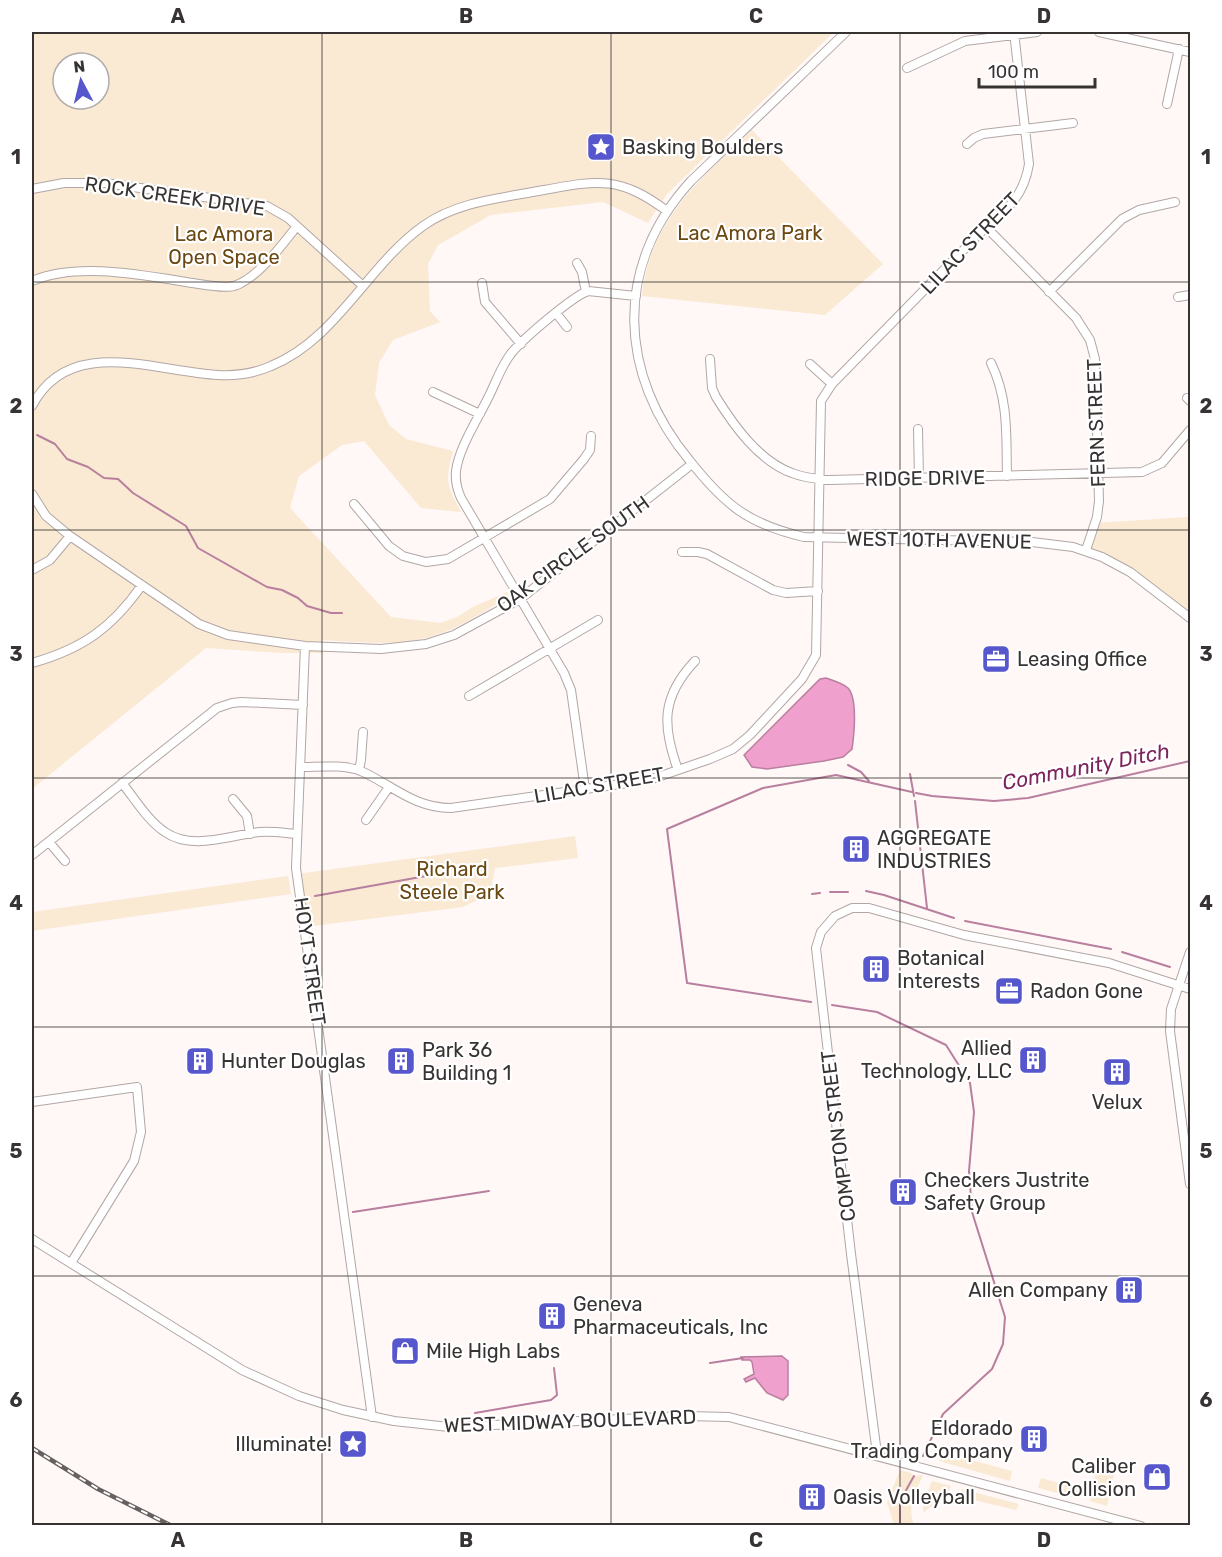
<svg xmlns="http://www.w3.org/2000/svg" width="1222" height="1557" font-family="Rubik,sans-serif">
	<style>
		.green { fill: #fae9d3; fill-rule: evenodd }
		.water { fill: #efa0cc; stroke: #b87f9e; stroke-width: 1.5 }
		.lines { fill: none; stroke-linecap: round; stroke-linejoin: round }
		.stream { stroke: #b87f9e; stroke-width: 2 }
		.minor-casing { stroke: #b1a7a5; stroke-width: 10 }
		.minor { stroke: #fff; stroke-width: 8 }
		.rail-casing { stroke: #666160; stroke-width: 4.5 }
		.rail { stroke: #fff; stroke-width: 2; stroke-dasharray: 7; stroke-linecap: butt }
		.grid { fill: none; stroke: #373332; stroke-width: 1.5; stroke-opacity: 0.55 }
		.labels { text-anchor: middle; stroke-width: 4.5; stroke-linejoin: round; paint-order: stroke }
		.poi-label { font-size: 20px; fill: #373332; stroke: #fff; text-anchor: start }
		.street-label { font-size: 20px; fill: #373332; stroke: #fff }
		.park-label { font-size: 20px; fill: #6b4811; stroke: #fff }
		.water-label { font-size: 21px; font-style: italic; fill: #7d245d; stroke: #fff }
		.neatline { fill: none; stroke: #373332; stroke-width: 2 }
		.grid-label { font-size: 20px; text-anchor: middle; font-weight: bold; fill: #373332 }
	</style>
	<rect width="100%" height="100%" fill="#fff8f7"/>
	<!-- green -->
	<path class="green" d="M32,32H834L667,194L648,223L603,202L491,215L438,245L428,264L430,311L440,322L393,340L379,363L375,395L389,425L406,439L453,451C445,482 446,483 461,512L421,508L364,441L342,445L299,476L290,508L391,617L440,623L457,617L473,607L507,592L509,596C484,612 455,631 426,638C393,646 357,642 323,640V653H282L206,648L32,789ZM63,63H99V99H63Z
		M752,130L883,264L825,315L642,296C649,221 701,178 752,130Z
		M1190,513V618L1138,577L1086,550L1095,523L1188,517Z
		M575,836L578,858L495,868L490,894L463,907L305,927L297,874Z
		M288,876L291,894L32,931V912Z
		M945,1453L1012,1471L1010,1481L939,1461Z
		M1097,1469L1111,1472L1114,1475L1107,1506L1090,1501Z
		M900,1470L911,1473L914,1476L923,1475C915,1493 907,1506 914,1525H894L887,1502Z
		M1041,1478L1080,1489L1077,1498L1038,1488Z
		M932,1481L951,1486L949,1492L923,1513V1504Z
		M962,1489L1019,1504L1016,1510L965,1498L960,1494Z"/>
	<!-- water -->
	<path class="water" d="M826,678C834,681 842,683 848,688C858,699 854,735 852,749L843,757L824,761L767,769L752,767L744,755L820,679Z
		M782,1356L788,1361V1395L783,1400L767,1393L755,1378L746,1382L744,1379L754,1374L752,1362L750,1360H742L741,1357Z"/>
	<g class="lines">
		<!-- stream -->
		<path class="stream" d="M37,435L55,444L67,459L88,467L104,478L118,479L133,493L186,526L198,548L267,587L282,590L298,598L307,606L331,613H342
			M848,765L861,772L869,781
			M910,774L914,796
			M916,793L932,796L994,801L1028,798L1190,761
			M915,801L927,908
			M866,891L884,895L954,918
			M830,892H848
			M812,894L820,893
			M315,896L426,876
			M965,921L1111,949
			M1122,952L1170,967
			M811,1002L687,983L667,829L763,788L836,775L912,792
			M832,1005L877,1012L946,1045L970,1083L974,1112L969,1171L972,1212L1005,1317L1003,1344L992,1369L943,1414L923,1456
			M353,1212L489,1191
			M710,1363L743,1358
			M475,1413L551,1400L557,1395L554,1368
			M900,1526V1501L914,1476"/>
		<!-- minor casing -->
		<g class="minor-casing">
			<path id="minor" d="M846,32L691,181C613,266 618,375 690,461C725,505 748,524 804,537L1032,542L1073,547L1102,557L1130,572L1190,618
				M1099,32L1190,52
				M907,68L965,41L1037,32
				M1167,104L1179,49
				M967,144L974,138L983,134L1073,123
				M32,189L64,183H105L267,206L288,218L363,286
				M986,227L1076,318L1090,340L1095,359L1099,501L1097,517L1086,550
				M577,263L582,272L586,292
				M32,281C84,259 158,279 214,286C223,287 233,288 241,283C261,273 283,244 297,226
				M482,283L485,302L521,344
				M1049,292L1122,219L1139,210L1175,202
				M1178,297L1190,295
				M556,313L567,327
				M710,359L712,388L716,397C734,426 759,461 792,473C804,478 817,479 829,480L1142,472L1162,463L1190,430
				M991,363C1009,400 1006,436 1007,476
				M810,364L832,384
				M433,392L480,414
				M1187,398L1190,401
				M32,406C69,334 156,372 218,375C235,376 255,373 271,366C337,339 367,266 423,226C458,201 503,198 544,190C599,180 620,176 667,211
				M918,429L919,478
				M32,494L46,516L70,536L199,624L228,635L305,646L381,649L426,644L454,635L520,599L692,464
				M354,504L389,546L403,556L426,562L448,559L550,499L584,459L590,450L591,436
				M682,552H698L707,554L773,590L786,593L818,591
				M32,570L50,560L70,536
				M305,646L296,868L372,1417
				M32,663C82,649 112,628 142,585
				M469,696L598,620
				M300,767C318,767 343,764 361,771C392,785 414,808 451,808L649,780L710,759L733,749L750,735L802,679L816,655L821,401L832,384L986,227C1009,208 1024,195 1029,164L1014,32
				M359,770L361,760L363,732
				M678,770C662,726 661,697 695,661
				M122,783C135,799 148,821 165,832C192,851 230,835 260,832C272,831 285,833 297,834
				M585,789L571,690L564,673L461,498C457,489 455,481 456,471C459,447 479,417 489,396C496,382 501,367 510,355C520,341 573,296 588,291L636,296
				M233,799L247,816L250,834
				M366,820L389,787
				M49,842L65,861
				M32,855L217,708L232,703L242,702L303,705
				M1190,952L1171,1009L1170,1031L1190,1184
				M32,1102L137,1087L141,1132L134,1161L71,1263
				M32,1239L242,1370L299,1396L343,1410L394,1421L449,1427L686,1416L729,1417L1141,1526
				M874,1455L876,1446L851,1254L816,948L821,932L835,916L852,908H869L964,935L1109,963L1190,989"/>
		</g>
		<!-- minor -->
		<use href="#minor" class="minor"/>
		<!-- rail casing -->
		<g class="rail-casing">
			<path id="rail" d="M32,1448L98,1489L172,1526"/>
		</g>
		<!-- rail -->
		<use href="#rail" class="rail"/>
	</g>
	<!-- grid -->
	<path class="grid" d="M322,32V1526M611,32V1526M900,32V1526M32,282H1190M32,530H1190M32,778H1190M32,1027H1190M32,1276H1190"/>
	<!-- icons -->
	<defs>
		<g id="sight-square" transform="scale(1.5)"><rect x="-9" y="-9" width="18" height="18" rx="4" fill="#5656cd" stroke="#fff"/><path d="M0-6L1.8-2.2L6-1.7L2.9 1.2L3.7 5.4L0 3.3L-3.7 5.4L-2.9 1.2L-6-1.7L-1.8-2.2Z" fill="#fff"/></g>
		<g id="office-square" transform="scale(1.5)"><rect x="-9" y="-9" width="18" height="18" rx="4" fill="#5656cd" stroke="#fff"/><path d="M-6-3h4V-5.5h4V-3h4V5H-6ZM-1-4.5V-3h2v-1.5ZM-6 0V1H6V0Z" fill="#fff"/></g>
		<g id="building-square" transform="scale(1.5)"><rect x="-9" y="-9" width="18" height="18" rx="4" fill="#5656cd" stroke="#fff"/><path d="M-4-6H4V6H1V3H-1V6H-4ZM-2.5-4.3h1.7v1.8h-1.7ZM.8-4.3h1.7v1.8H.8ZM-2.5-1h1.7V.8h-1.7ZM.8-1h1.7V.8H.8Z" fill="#fff"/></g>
		<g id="shop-square" transform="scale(1.5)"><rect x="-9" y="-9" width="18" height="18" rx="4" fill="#5656cd" stroke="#fff"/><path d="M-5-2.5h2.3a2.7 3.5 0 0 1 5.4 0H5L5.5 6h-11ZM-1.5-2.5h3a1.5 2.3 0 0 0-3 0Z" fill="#fff"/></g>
	</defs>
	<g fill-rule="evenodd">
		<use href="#sight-square" x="601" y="147"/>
		<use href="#office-square" x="996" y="659"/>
		<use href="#building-square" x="856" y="849"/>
		<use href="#building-square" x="876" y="969"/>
		<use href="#office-square" x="1009" y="991"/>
		<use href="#building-square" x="1033" y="1060"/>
		<use href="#building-square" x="200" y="1061"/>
		<use href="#building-square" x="401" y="1061"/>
		<use href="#building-square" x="1117" y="1072"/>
		<use href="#building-square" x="903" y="1192"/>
		<use href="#building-square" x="1129" y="1290"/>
		<use href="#building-square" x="552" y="1316"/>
		<use href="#shop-square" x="405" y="1351"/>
		<use href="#building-square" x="1034" y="1439"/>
		<use href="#sight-square" x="353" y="1444"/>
		<use href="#shop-square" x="1157" y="1477"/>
		<use href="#building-square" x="812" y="1497"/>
	</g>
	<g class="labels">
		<!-- poi labels -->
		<g class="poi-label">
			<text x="622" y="154">Basking Boulders</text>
			<text x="1017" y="666">Leasing Office</text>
			<text x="877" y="845">AGGREGATE<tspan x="877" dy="23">INDUSTRIES</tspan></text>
			<text x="897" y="965">Botanical<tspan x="897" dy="23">Interests</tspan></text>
			<text x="1030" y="998">Radon Gone</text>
			<text x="1012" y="1055" text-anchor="end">Allied<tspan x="1012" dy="23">Technology, LLC</tspan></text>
			<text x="422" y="1057">Park 36<tspan x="422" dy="23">Building 1</tspan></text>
			<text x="221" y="1068">Hunter Douglas</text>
			<text x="1117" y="1109" text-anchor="middle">Velux</text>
			<text x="924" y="1187">Checkers Justrite<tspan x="924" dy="23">Safety Group</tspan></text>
			<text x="1108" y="1297" text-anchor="end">Allen Company</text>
			<text x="573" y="1311">Geneva<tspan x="573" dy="23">Pharmaceuticals, Inc</tspan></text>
			<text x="426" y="1358">Mile High Labs</text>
			<text x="1013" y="1435" text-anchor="end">Eldorado<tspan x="1013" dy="23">Trading Company</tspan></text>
			<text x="332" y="1451" text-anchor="end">Illuminate!</text>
			<text x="1136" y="1473" text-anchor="end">Caliber<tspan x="1136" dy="23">Collision</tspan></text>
			<text x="833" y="1504">Oasis Volleyball</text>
		</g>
		<!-- street labels -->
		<g class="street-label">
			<text transform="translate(175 196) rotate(8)" y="7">ROCK CREEK DRIVE</text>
			<text transform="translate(970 243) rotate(-46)" y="7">LILAC STREET</text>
			<text transform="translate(1096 423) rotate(-92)" y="7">FERN STREET</text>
			<text transform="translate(925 478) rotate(-1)" y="7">RIDGE DRIVE</text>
			<text transform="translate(939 540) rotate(1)" y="7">WEST 10TH AVENUE</text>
			<text transform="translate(573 554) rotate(-36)" y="7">OAK CIRCLE SOUTH</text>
			<text transform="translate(599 785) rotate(-10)" y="7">LILAC STREET</text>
			<text transform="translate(310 961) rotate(82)" y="7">HOYT STREET</text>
			<text transform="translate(838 1136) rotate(-97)" y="7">COMPTON STREET</text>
			<text transform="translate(570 1421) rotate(-2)" y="7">WEST MIDWAY BOULEVARD</text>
		</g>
		<!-- park labels -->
		<g class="park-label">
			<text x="750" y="240">Lac Amora Park</text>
			<text x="224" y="241">Lac Amora<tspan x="224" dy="23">Open Space</tspan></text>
			<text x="452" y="876">Richard<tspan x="452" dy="23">Steele Park</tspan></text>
		</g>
		<!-- water labels -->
		<g class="water-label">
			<text transform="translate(1086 767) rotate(-11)" y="7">Community Ditch</text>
		</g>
	</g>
	<!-- border -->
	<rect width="1222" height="1557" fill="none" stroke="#ffffff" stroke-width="66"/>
	<!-- north arrow -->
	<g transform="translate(81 81) rotate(353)"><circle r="28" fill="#ffffff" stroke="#afadad" stroke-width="1.5"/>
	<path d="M0-4.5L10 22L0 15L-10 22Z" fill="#5656cd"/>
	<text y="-9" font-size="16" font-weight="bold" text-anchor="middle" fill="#373332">N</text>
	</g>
	<!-- scale -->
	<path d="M979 78v9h116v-9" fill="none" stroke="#373332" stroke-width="3"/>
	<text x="988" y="78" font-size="18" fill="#373332" stroke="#ffffff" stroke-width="4.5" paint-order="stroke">100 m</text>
	<rect x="33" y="33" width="1156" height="1491" class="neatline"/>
	<g class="grid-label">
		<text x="178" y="23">A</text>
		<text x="466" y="23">B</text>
		<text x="756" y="23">C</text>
		<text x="1044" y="23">D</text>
		<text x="16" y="164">1</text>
		<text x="1206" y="164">1</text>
		<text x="16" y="413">2</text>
		<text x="1206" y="413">2</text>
		<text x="16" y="661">3</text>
		<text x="1206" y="661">3</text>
		<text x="16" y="910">4</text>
		<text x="1206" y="910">4</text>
		<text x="16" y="1158">5</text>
		<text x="1206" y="1158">5</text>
		<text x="16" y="1407">6</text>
		<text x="1206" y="1407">6</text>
		<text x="178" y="1547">A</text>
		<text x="466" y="1547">B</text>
		<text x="756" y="1547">C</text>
		<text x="1044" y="1547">D</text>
	</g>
</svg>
